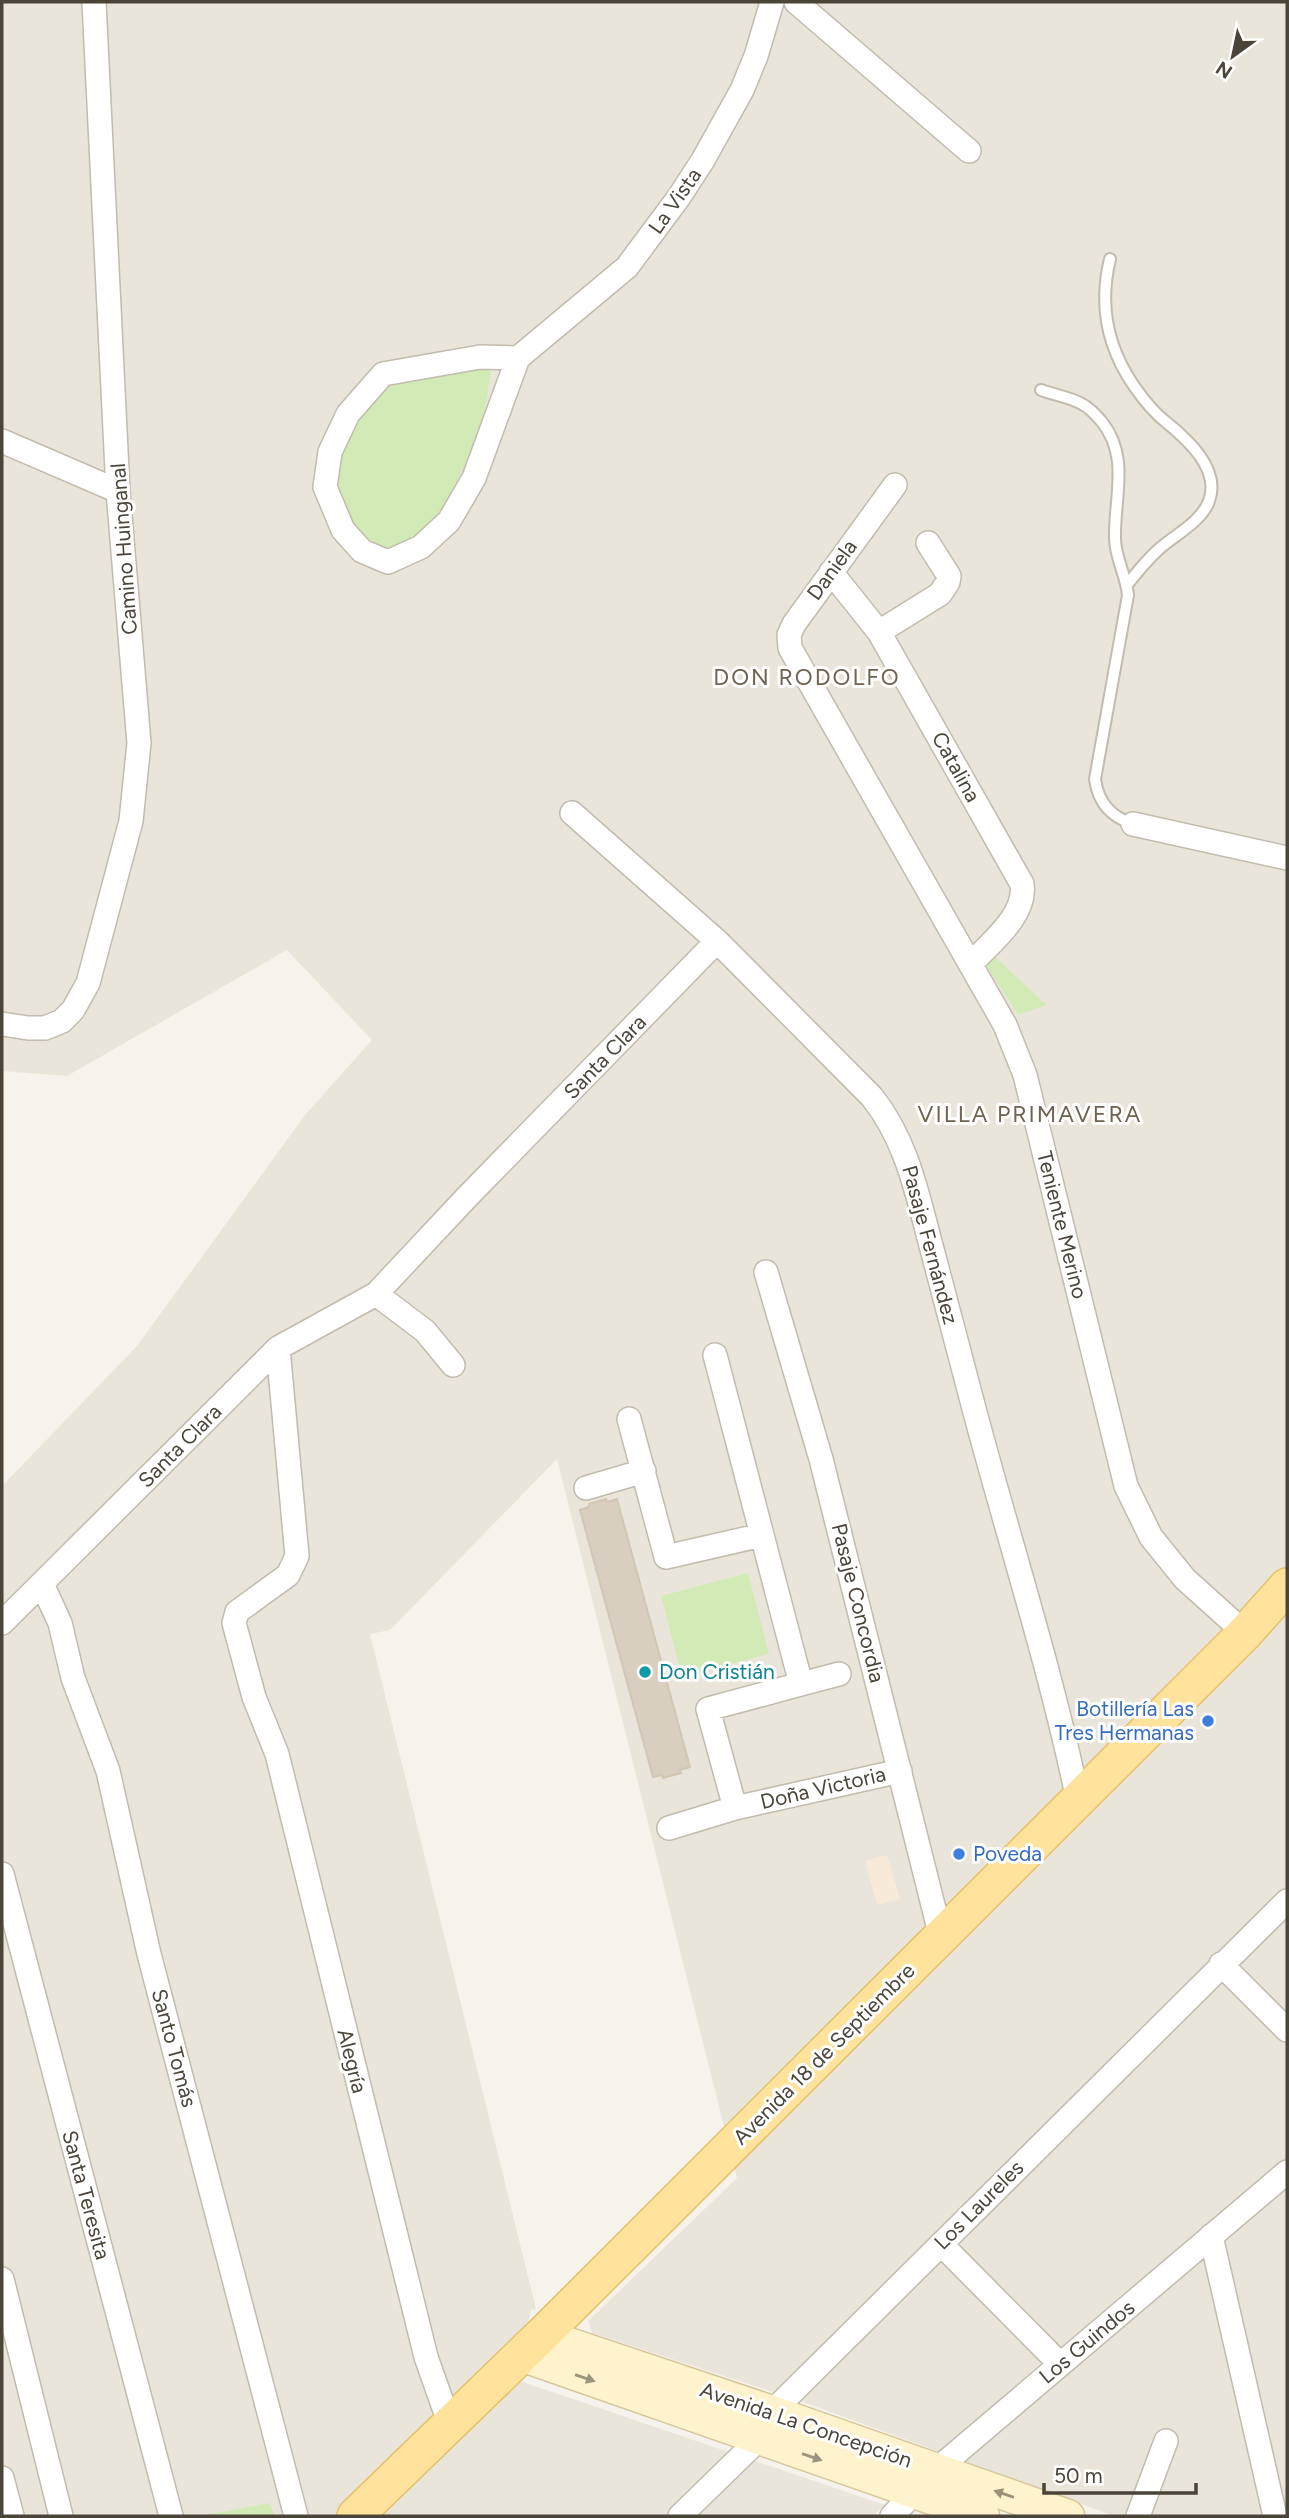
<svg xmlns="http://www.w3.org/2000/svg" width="1289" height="2518" font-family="Figtree,sans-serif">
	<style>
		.residential { fill: #eae5da }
		.commercial { fill: #f7ead8 }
		.green { fill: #d2eab5 }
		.building { fill: #d8cfc1; stroke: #d3c7b4; stroke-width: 2 }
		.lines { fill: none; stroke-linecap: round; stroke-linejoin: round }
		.lane-casing { stroke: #c2bbae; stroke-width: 14 }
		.street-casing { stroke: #c2bbae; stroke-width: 26 }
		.secondary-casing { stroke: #d6c79b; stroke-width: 35 }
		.primary-casing { stroke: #e6c16a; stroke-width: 38 }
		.lane { stroke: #fff; stroke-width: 10 }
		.street { stroke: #fff; stroke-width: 23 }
		.secondary { stroke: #fff3cd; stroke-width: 32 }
		.primary { stroke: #ffe39c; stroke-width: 35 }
		.oneway { fill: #9c937c }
		.culture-dot { fill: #0f9aa8; stroke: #fff; stroke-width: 2.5 }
		.shop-dot { fill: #3f7fe0; stroke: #fff; stroke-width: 2.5 }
		.labels { text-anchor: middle; stroke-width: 6; stroke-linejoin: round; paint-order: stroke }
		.street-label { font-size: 21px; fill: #4b4439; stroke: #fff }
		.culture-label { font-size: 21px; fill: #0d838f; stroke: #fff; text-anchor: start }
		.shop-label { font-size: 21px; fill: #366cbe; stroke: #fff; text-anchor: end }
		.neighbourhood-label { font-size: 23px; letter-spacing: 2px; fill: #6e6250; stroke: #fff }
	</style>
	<rect width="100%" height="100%" fill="#f6f3ec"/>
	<!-- residential -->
	<path class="residential" d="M2,2H1287V2516H1114L795,2399L592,2333L588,2321L737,2178L557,1459L390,1630L370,1634L536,2309L531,2310L514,2379L885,2505L872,2516H2V1486L137,1346L305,1115L372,1040L287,950L67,1076L2,1071Z"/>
	<!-- commercial -->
	<path class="commercial" d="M887,1855L900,1899L877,1905L865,1861Z"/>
	<!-- green -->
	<path class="green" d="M460,364L491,368C489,384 487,400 484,415C476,447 434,539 403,549C376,558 335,515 331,490C330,480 331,463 333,453C335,442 375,392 384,379Z
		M993,955L1046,1005L1018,1015L985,963Z
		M748,1573L769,1654L682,1677L661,1596Z
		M270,2503L274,2516H200Z"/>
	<!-- building -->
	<path class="building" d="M606,1499L607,1502L617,1499L690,1767L680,1770L681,1773L663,1778L662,1775L653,1777L580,1510L589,1507V1504Z"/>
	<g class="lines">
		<!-- lane casing -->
		<g class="lane-casing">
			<path id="lane" d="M1110,259C1099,304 1107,347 1134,386C1143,399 1153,412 1166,422C1187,439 1221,469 1209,501C1202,521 1175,535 1159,549C1147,560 1137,572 1127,585
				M1041,390C1054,395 1070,397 1082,404C1090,408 1097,416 1102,422C1130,457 1114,498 1115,538C1115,558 1126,575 1128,595L1095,779C1098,803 1111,817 1133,824"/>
		</g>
		<!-- street casing -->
		<g class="street-casing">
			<path id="street" d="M796,2L969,151
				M518,358L480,357L383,374L348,414L330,452L325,487L343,530L362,551L388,562L421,547L449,521L474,478L518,358L627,267L679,197L703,160L742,90L756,56L772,2
				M2,441L118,491
				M895,485L794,624L789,635L790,648L1005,1025L1025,1075L1126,1486L1151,1537L1185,1579L1245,1633
				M831,572L879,632L1022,884C1027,915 990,943 971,964
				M879,632L940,594L948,582L949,576L928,543
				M572,813L717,941L872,1097C908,1142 918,1198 933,1253C946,1302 959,1352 972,1401C1007,1534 1050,1665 1078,1800
				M1133,824L1287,858
				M2,1024L28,1028H45L62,1021L73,1010L88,983L131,821L139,743L118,491L94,2
				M766,1272L821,1459L941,1937
				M376,1294L425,1331L453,1365
				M278,1348L297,1556L288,1575L237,1612L234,1623L254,1697L277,1754L426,2357L450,2425
				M715,1355L762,1535
				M629,1419L666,1557L762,1535L801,1684L708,1709L735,1808L900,1771
				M586,1488L644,1471
				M42,1584L60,1623L73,1678L108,1771L149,1954L296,2516
				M2,1623L278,1348L376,1294L467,1197L717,941
				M801,1684L839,1674
				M669,1828L735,1808
				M2,1874L171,2516
				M1221,1964L1287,2030
				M1211,2236L1275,2516
				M941,2244L1060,2364
				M2,2279L61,2516
				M2,2478L12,2516
				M680,2516L759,2439L772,2412L1287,1901
				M892,2516L935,2471L1287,2172
				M1138,2516L1166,2441"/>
		</g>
		<!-- secondary casing -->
		<g class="secondary-casing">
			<path id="secondary" d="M542,2335L772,2412L1068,2516
				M521,2355L983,2516"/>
		</g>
		<!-- primary casing -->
		<g class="primary-casing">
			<path id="primary" d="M355,2516L542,2335L1245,1633L1287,1586"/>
		</g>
		<!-- lane -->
		<use href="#lane" class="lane"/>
		<!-- street -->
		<use href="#street" class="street"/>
		<!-- secondary -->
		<use href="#secondary" class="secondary"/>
		<!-- primary -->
		<use href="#primary" class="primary"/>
	</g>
	<!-- one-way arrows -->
	<defs><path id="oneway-solid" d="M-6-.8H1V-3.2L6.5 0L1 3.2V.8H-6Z" transform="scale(1.75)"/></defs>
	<g class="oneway">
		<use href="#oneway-solid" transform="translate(585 2378) rotate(19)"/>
		<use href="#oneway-solid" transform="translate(812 2457) rotate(19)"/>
		<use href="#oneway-solid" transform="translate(1004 2494) rotate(-161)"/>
	</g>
	<!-- markers -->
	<circle class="culture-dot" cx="645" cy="1672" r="7"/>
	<g class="shop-dot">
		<circle cx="1208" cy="1721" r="7"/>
		<circle cx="959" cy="1854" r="7"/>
	</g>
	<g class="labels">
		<!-- street labels -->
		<g class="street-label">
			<text transform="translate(675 201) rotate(-55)" y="7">La Vista</text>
			<text transform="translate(124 549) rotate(-94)" y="7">Camino Huinganal</text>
			<text transform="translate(832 570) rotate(-54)" y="7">Daniela</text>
			<text transform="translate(956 767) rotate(61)" y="7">Catalina</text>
			<text transform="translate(605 1057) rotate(-46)" y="7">Santa Clara</text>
			<text transform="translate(1062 1225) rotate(76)" y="7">Teniente Merino</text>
			<text transform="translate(930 1245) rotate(75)" y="7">Pasaje Fernández</text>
			<text transform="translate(180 1446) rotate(-45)" y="7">Santa Clara</text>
			<text transform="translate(858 1603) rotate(76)" y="7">Pasaje Concordia</text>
			<text transform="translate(823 1788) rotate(-13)" y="7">Doña Victoria</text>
			<text transform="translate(174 2048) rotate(75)" y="7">Santo Tomás</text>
			<text transform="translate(824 2054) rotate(-45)" y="7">Avenida 18 de Septiembre</text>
			<text transform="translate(352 2061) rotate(76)" y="7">Alegría</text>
			<text transform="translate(86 2195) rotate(75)" y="7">Santa Teresita</text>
			<text transform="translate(979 2205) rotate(-45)" y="7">Los Laureles</text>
			<text transform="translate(1087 2342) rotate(-40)" y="7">Los Guindos</text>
			<text transform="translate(806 2425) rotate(19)" y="7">Avenida La Concepción</text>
		</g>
		<!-- culture labels -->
		<g class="culture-label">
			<text x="659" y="1679">Don Cristián</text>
		</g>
		<!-- shop labels -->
		<g class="shop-label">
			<text x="1194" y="1716">Botillería Las<tspan x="1194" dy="24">Tres Hermanas</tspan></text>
			<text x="973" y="1861" text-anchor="start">Poveda</text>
		</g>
		<!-- neighbourhood labels -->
		<g class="neighbourhood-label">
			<text x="807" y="685">DON RODOLFO</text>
			<text x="1030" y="1122">VILLA PRIMAVERA</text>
		</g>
	</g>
	<!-- border -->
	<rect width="1289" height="2518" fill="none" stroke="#4b4439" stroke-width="7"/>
	<!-- north arrow -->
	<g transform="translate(1233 56) rotate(213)" stroke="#ffffff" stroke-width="5" paint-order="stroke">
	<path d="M0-5L12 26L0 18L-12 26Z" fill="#4b4439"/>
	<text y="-10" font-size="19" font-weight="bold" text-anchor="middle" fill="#4b4439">N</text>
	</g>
	<!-- scale -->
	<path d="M1044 2483v10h152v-10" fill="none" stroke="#4b4439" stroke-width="3.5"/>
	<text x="1054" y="2483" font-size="21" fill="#4b4439" stroke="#ffffff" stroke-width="5" paint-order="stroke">50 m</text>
</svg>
